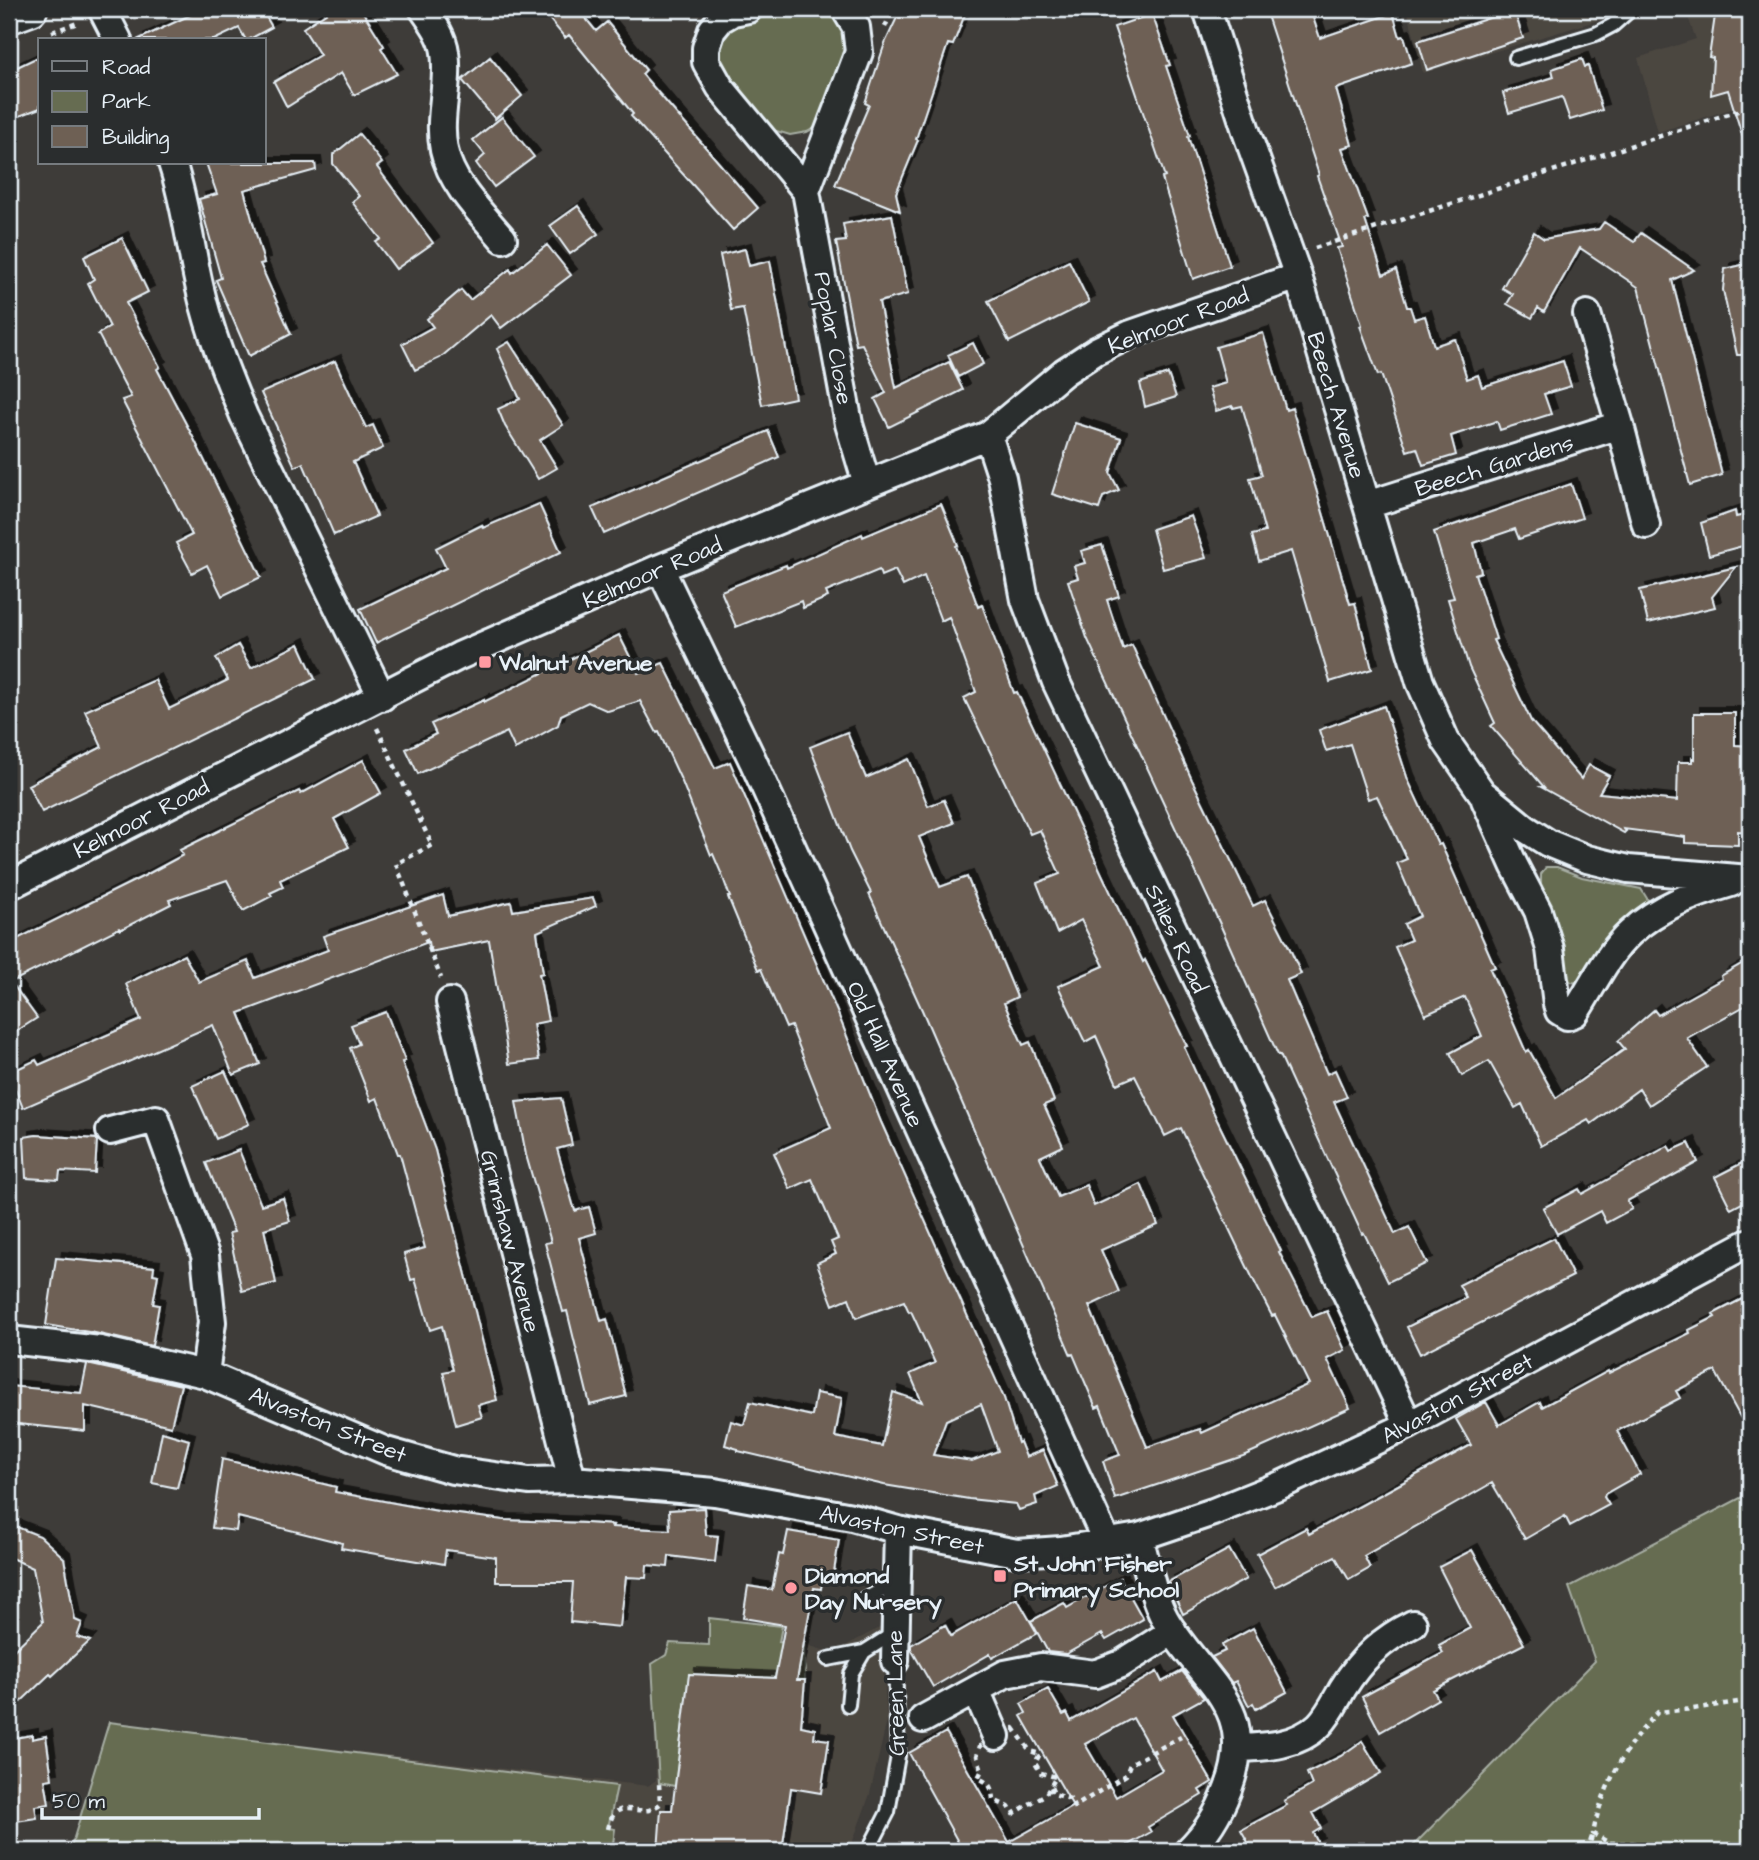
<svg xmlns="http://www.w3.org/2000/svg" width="1759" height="1860" font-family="'Architects Daughter',sans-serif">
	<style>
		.built { fill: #4c4741 }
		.green { fill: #666c51; stroke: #a7aea4; stroke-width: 2 }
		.building { fill: #6e6054; stroke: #e8f1f8; stroke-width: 2; fill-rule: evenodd; filter: url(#shadow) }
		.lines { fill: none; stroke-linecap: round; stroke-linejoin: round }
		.service-casing { stroke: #e8f1f8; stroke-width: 18 }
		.minor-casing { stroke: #e8f1f8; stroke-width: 32 }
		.tertiary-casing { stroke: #e8f1f8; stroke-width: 37 }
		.path { stroke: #e8f1f8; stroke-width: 4.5; stroke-dasharray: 5 5; stroke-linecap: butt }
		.service { stroke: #2a2d2e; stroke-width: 12 }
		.minor { stroke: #2a2d2e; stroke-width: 26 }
		.tertiary { stroke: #2a2d2e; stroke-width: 32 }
		.poi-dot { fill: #ff9aa2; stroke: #2a2d2e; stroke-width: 2.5 }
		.labels { text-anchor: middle; stroke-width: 7; stroke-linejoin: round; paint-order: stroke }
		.street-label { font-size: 23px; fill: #e8f1f8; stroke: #2a2d2e }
		.poi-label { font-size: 23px; font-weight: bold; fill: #e8f1f8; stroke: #2a2d2e; text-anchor: start }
	</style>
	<defs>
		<filter id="shadow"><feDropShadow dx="6" dy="-6" stdDeviation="0" flood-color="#0009"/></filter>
	</defs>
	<rect width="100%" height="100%" fill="#3e3c39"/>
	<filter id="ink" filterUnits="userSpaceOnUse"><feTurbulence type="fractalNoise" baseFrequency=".0143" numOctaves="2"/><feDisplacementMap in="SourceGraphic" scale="14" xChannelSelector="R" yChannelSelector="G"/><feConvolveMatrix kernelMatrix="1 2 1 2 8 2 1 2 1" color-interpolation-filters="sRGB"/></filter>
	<g filter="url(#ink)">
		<!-- built -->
		<path class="built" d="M1405,9H1635L1423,73L1408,12Z
			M1685,9H1750V103L1658,132L1638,58L1696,39Z
			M709,1618L782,1626L779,1642L804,1644L832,1653L881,1627L887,1720L870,1794L851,1846L847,1851H70L109,1722L648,1786L656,1780L652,1664L666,1655L670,1643L709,1645Z"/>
		<!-- green -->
		<path class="green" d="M814,9L834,14L847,37L828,107L821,124L807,132L790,135L773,130L725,71L720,59V44L735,25L776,14Z
			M1546,867H1557L1582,877L1641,889L1648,900L1642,911L1580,983L1571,982L1564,972L1549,905L1541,884V874Z
			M1750,1493V1851H1408L1595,1661L1569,1587Z
			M709,1618L782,1626L779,1642L804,1644L805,1680L689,1674L675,1786L659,1783L652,1664L666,1655L670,1643L709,1645Z
			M109,1722L617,1786L608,1828L615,1829L612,1851H70Z"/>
		<!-- building -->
		<path class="building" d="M203,9H279L265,15L272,27L248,40H246L239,28L214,40H137Z
			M332,9H361L384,46L381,48L397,74L354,95L341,73L287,107L274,82L320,55L303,28Z
			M541,9H578L596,31L607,22L646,70L642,74L758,208L733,230L631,116L633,114L569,35L565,38Z
			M901,9H967L953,45L948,44L916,139L918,140L896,193L900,211L835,185L869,105L865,103L885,43Z
			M1265,9H1290L1293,15L1310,9L1320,38L1393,13L1400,37L1404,36L1412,63L1336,89L1352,145L1342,148L1368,219L1365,220L1383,275L1396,270L1407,307H1410L1414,319L1425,316L1434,346L1455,339L1467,379L1478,375L1482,387L1563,361L1571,386L1544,394L1551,414L1500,430L1497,421L1451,436L1456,455L1423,465L1417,448L1407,451L1381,374L1378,375L1360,326L1362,325L1337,248L1342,247L1317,176L1319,175Z
			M1716,9H1747L1745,25L1750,26V143L1745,144L1728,90L1711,95L1713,58L1709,57Z
			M1514,10L1523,38L1427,70L1418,41Z
			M1152,14L1170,65L1166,66L1190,136L1188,137L1230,266L1193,279L1162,178L1165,177L1114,27Z
			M40,56V108L9,120V71Z
			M490,57L522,96L495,119L462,80Z
			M1582,59L1585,67L1588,66L1602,110L1570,120L1562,97L1509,113L1503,93L1554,77L1552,69Z
			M502,117L534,157L494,187L476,163L485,155L473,140Z
			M359,134L382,163L377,167L433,243L396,269L376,242L381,239L352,202L359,196L333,164V155Z
			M206,163H315L316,170L244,190L264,263L260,264L291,334L249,356L216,280L221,278L199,199L217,194Z
			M578,206L598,234L570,254L550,226Z
			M892,215L908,294L879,302L896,388L949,362L963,390L889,427L875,399L886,393L862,344L856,345L836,242L846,241L843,224Z
			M1604,222L1634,242L1641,233L1694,270L1672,280L1722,475L1690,485L1638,287L1580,248L1544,312L1538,308L1532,318L1507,304L1513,294L1502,288L1534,232L1544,239L1599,229Z
			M122,238L148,292L126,303L160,367L157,369L194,439L261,577L222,596L207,565L192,573L176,543L192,535L122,400L131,397L98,334L110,327L88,283L94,279L84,257Z
			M547,245L571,275L501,328L491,315L440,358L415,370L402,344L433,327L427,319L461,290L470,300L510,269L512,273Z
			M745,249L749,266L770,261L795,398L762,405L743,308L731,310L720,255Z
			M1069,261L1089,302L1009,342L988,301Z
			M1750,263L1742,355H1737L1723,290L1725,269Z
			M1263,333L1286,410L1292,408L1350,604L1355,603L1372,669L1330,682L1291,551L1259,561L1252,535L1265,532L1250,478L1262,475L1242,406L1233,408L1232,406L1216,411L1209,388L1226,383L1216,347Z
			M509,342L563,425L540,440L557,468L538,479L505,426L498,409L520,399L497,349Z
			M973,343L983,364L958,377L948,355Z
			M335,361L366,428L373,425L383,448L353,462L377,516L334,535L303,463L295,467L261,393Z
			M1168,374L1176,397L1145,407L1140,383Z
			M1075,423L1121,438L1110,473L1119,490L1103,497L1099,509L1052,494Z
			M768,431L779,457L604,534L592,508Z
			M1571,484L1582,518L1519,539L1515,529L1474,543L1481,572L1475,574L1496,639L1493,640L1531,721L1581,779L1589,765L1609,776L1599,793L1677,801L1678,762H1692V758L1694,759V713H1735V745L1750,746V832L1738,831V845L1685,843V837L1624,829L1626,831L1624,833L1541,787H1544L1491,726L1495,723L1469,667L1448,599L1454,598L1434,532Z
			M539,504L561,552L376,643L360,609L446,568L436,548L482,525L483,528Z
			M941,504L958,545L956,546L978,607L982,605L1014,693L1017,692L1143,962L1145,960L1187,1046L1184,1047L1217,1120L1281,1251L1279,1252L1312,1317L1327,1311L1345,1350L1327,1359L1350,1408L1243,1456L1115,1499L1103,1461L1120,1455L1100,1406L1096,1408L1073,1354L1071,1355L922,1010L869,894L871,893L850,851L810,747L847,732L866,778L909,759L928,806L944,800L954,823L919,837L940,887L967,877L1017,997L1004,1003L1023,1045L1030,1042L1054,1101L1044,1105L1063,1146L1040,1157L1058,1197L1086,1185L1094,1206L1141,1184L1158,1225L1101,1250L1119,1292L1089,1306L1147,1447L1200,1429L1202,1433L1309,1384L1275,1315L1272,1316L1252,1277L1181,1128L1165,1136L1135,1076L1117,1084L1096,1036L1085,1042L1058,986L1104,966L1081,920L1057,933L1037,883L1060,874L1040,830L1030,834L964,698L976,692L949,617L941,621L924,576L903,586L895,570L881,576L879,570L826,592L828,597L803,608L801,601L736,627L721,591L786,565L787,568L862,534L863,537Z
			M1735,511L1736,517L1745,515L1750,544L1709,555L1701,523Z
			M1191,516L1206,558L1163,569L1152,529Z
			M1102,545L1119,596L1107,600L1123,649L1132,645L1192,780L1253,906L1265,900L1290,949L1301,974L1287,980L1327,1074L1335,1070L1347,1097L1334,1102L1395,1234L1409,1227L1427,1263L1388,1282L1364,1233L1362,1234L1280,1055H1278L1219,922L1087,638L1068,581L1078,578L1074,566L1085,563L1081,551Z
			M1736,567L1712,597L1715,607L1648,623L1640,590Z
			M619,635L638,673L663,663L715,768L730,762L838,1014L881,1122L1004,1398L1018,1443L1020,1442L1026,1457L1043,1450L1058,1486L1035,1496L1037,1504L1019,1510L1016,1504L969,1499L884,1485L738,1451V1449L725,1445L731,1421L744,1425L750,1402L812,1416L816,1393L842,1398L835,1437L882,1446L893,1392L922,1402L910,1374L935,1363L911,1311L909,1312L904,1301L856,1318L849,1298L833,1305L817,1263L836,1254L831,1242L838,1239L812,1179L790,1189L774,1153L831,1128L791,1026L786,1028L761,969L758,970L728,897H730L722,875L713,854L711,855L682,782L659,732L657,733L640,701L608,711L588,702L561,715L558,725L515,749L507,732L418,774L406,749L436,734L431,724L484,700V702ZM981,1404L998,1451L972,1461L933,1455L946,1420Z
			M299,644L315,679L42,812L28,785L102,747L85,711L155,680L169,709L228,680L216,658L238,645L251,668Z
			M1384,706L1408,780L1438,845L1441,844L1495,967L1490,969L1526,1052L1529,1050L1556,1098L1625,1049L1618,1041L1654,1010L1658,1015L1722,979L1721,976L1750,959V1003L1687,1038L1707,1067L1649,1105L1639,1089L1591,1124L1588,1120L1541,1146L1522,1104L1515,1108L1489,1061L1462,1076L1450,1053L1482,1036L1465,997L1425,1015L1395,947L1411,940L1404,924L1420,916L1397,863L1407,859L1377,796L1368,799L1350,744L1326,751L1319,730Z
			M363,760L381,793L334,819L349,847L280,880L283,887L270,893L272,896L243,911L227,880L169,900L171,904L120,930L119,928L11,982L37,1018L9,1036V943L144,876L183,855L180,850L299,791L301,794Z
			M443,895L448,916L511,902L513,911L593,898L596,906L537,932L543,973L539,974L548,1021L533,1024L539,1060L509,1064L489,940L430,952L428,942L239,1013L260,1064L233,1075L213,1025L23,1108L9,1073L36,1060L39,1065L141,1020L126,984L184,955L199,982L248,961L255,978L328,950L323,936Z
			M386,1012L405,1061L402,1062L435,1150L497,1400L478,1405L482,1417L456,1425L443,1372L453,1370L442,1326L430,1330L415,1279L411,1280L404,1254L425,1248L400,1154H398L377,1098L371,1101L350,1048L359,1044L351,1025Z
			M225,1071L249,1124L216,1139L192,1086Z
			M561,1098L572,1145L557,1149L575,1211L589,1207L596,1233L579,1238L601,1321L607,1319L626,1396L590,1405L567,1311L563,1312L545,1243L551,1242L526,1155L516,1102Z
			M36,1135L97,1139L95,1173L60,1171L59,1180L26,1178L24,1137Z
			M1689,1143L1698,1162L1627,1201L1632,1209L1606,1223L1600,1211L1557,1234L1543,1208L1579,1189L1582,1194L1668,1146L1671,1151Z
			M239,1150L261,1205L283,1198L290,1221L264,1229L276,1283L242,1291L229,1233L234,1232L206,1163Z
			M1750,1159V1199L1731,1209L1715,1177Z
			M1554,1238L1573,1276L1420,1354L1407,1327L1466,1298L1459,1285Z
			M56,1258L154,1267L153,1274L158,1275L153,1304L159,1305L152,1346L95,1333L46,1325Z
			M1750,1295V1435L1715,1371L1676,1391L1680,1398L1617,1431L1640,1474L1605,1494L1604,1497L1609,1505L1570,1526L1565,1516L1525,1539L1492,1483L1364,1556L1370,1568L1349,1580L1335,1556L1275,1587L1257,1554L1306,1528L1309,1534L1471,1445L1456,1419L1486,1402L1499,1425L1540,1402L1542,1407L1608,1371L1609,1373L1690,1333L1689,1330L1715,1317L1713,1314Z
			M87,1364L181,1385L171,1426L85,1406V1431L9,1423V1386L81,1393Z
			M162,1432L189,1440L177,1488L152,1483Z
			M222,1459L336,1487L335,1492L443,1512L503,1520L585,1523L613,1525L612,1527L670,1530L669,1510L704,1508L706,1535L718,1536L715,1562L669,1556L668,1567L647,1565L646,1578L626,1577L620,1627L570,1622L573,1582H496V1557L446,1550L444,1564L423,1560V1562L341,1548L342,1543L238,1517L236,1531L212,1528Z
			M9,1524L40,1536L64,1558L75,1620L82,1623L77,1637L90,1641L52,1676L50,1674L9,1713V1655L43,1622L33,1568L9,1557Z
			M788,1531L839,1540L833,1578L823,1576L821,1589L814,1588L797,1680H805L801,1726L815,1729L814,1738L829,1740L821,1793L791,1788L782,1851H658L661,1810H672L689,1674L775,1678L785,1625L743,1618L748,1586L772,1590L779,1554L783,1555Z
			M1229,1549L1246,1579L1183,1614L1168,1582Z
			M1472,1550L1524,1644L1433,1690L1438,1699L1380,1732L1362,1697L1443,1653L1439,1645L1470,1628L1439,1567Z
			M1120,1578L1143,1619L1106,1640L1102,1634L1066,1654L1048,1652L1031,1621L1064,1603L1067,1608Z
			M1017,1598L1037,1633L992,1658L990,1654L933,1687L911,1649V1645L945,1625L951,1636Z
			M1253,1628L1287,1692L1256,1709L1253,1703L1249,1706L1236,1681L1232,1683L1212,1657L1225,1651L1222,1645Z
			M1182,1671L1204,1698L1173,1715L1212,1782L1199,1790L1202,1795L1148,1827L1151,1832L1117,1851H963L909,1753L946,1732L1009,1842L1073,1806L1021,1716L1026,1713L1021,1704L1048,1689L1063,1715L1067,1713L1071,1721L1157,1672L1162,1682ZM1133,1718L1162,1770L1116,1797L1085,1744Z
			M32,1735V1739L46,1736L52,1779L45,1780L49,1804L35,1806L37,1818L9,1822V1739Z
			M1362,1741L1381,1773L1313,1813L1321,1828L1313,1833L1318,1843L1302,1851H1253L1241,1830L1287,1805L1284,1801L1312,1785L1307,1773L1341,1756Z"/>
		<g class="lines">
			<!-- service casing -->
			<g class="service-casing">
				<path id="service" d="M1516,58L1596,34L1613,25L1631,9
					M859,1602L896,1582
					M828,1659L864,1652L894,1633
					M848,1705L851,1674L864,1652
					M868,1851L888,1812L898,1756L895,1661"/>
			</g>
			<!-- minor casing -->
			<g class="minor-casing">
				<path id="minor" d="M102,9L118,40
					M423,9C432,22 443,36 445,52C450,85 437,117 444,150C451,184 481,213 503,239
					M748,9L733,12L721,19L712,30L706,48V62L720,87L806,191L849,424L867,484
					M1207,9L1247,134L1298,276L1420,682L1446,741L1482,793L1526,829L1548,843L1587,859L1628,869L1750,879
					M172,163C186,204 190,247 200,289C210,333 227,375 244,416L382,697
					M806,191L859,52L856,27L845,9
					M1620,425L1646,525
					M988,435L1002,478L1025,600L1056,682L1409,1425
					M1367,505L1620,425L1587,314
					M660,568L753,761L1107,1543
					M1485,800L1514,865L1538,911L1550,949L1557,1004L1559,1011L1567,1016L1575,1013C1592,987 1607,954 1630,933C1659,906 1694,894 1731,883
					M9,886L459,656L660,568L988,435L1064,372L1096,351L1131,334L1298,276
					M450,1002L572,1480
					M110,1131L156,1119L205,1255L212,1322L205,1374
					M9,1340L100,1350L205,1374L386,1451L453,1470L529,1481L572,1480L715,1492L852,1517L898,1530L1017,1553L1061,1550L1139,1537L1213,1512L1283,1484L1409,1425L1750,1242
					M1139,1537C1147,1563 1152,1595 1165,1619C1201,1682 1260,1705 1228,1789C1219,1813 1207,1833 1188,1851
					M895,1661L898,1530
					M976,1690L996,1736
					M923,1719L1005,1674L1041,1667L1095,1674L1121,1664L1173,1631
					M1238,1748C1267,1747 1297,1746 1319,1725C1329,1715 1336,1700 1343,1688C1361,1659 1382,1639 1413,1624"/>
			</g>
			<!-- tertiary casing -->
			<g class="tertiary-casing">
				<path id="tertiary" d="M9,17L31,9"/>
			</g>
			<!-- path -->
			<path class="path" d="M885,27L893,9
				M52,32L80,22
				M1315,248L1750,107
				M377,728L432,845L396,864L441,978
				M1014,1728L1030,1751L1040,1754L1035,1763L1041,1773L1056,1777L1046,1794L1013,1814L1009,1807L993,1800C992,1787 990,1783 978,1778L982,1770L977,1756L980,1746Z
				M1051,1787L1054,1794L1070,1799L1074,1807L1126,1775L1130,1764L1181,1737
				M608,1829C615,1798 631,1813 649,1810C650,1810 659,1805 660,1804L659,1783
				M1587,1851L1593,1834
				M1664,1851L1633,1843H1610L1593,1834C1601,1790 1626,1744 1658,1712L1693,1709L1750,1700"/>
			<!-- service -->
			<use href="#service" class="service"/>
			<!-- minor -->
			<use href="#minor" class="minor"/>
			<!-- tertiary -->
			<use href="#tertiary" class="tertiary"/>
		</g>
	</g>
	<!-- markers -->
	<g class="poi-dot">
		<rect x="478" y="655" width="14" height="14" rx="3.5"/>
		<rect x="993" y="1569" width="14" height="14" rx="3.5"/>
		<circle cx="791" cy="1588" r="7"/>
	</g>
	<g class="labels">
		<!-- street labels -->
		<g class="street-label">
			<text transform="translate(1178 320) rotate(-21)" y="8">Kelmoor Road</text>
			<text transform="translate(834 338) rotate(80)" y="8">Poplar Close</text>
			<text transform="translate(1337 405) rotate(73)" y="8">Beech Avenue</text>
			<text transform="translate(1494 465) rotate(-17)" y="8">Beech Gardens</text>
			<text transform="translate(652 572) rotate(-23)" y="8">Kelmoor Road</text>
			<text transform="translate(141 818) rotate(-27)" y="8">Kelmoor Road</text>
			<text transform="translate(1177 938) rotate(65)" y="8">Stiles Road</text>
			<text transform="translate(886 1054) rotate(66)" y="8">Old Hall Avenue</text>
			<text transform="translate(511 1241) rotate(76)" y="8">Grimshaw Avenue</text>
			<text transform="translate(1457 1398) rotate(-28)" y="8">Alvaston Street</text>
			<text transform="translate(328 1424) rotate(22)" y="8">Alvaston Street</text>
			<text transform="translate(902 1529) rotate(12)" y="8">Alvaston Street</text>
			<text transform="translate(895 1693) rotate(-91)" y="8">Green Lane</text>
		</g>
		<!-- poi labels -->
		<g class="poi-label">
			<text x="499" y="670">Walnut Avenue</text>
			<text x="1014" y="1571">St John Fisher<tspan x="1014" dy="26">Primary School</tspan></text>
			<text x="805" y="1583">Diamond<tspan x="805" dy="26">Day Nursery</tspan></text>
		</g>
	</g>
	<!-- margin -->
	<rect width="1759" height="1860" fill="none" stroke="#2a2d2e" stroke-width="35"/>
	<rect x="18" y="18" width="1724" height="1825" fill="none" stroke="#e8f1f8" stroke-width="2.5" filter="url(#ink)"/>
	<!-- legend -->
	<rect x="38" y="38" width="228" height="126" fill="#2a2d2e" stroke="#767b7f" stroke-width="2"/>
	<rect x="52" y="61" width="35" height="10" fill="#2a2d2e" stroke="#767b7f" stroke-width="2"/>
	<text x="102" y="74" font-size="21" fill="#e8f1f8">Road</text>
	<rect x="52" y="91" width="35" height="21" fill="#666c51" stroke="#767b7f" stroke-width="2"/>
	<text x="102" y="108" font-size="21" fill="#e8f1f8">Park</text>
	<rect x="52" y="126" width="35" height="21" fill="#6e6054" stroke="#767b7f" stroke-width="2"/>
	<text x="102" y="144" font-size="21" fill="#e8f1f8">Building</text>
	<!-- scale -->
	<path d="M42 1808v10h217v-10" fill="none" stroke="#e8f1f8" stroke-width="3.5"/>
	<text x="52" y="1808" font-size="21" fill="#e8f1f8" stroke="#2a2d2e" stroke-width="5" paint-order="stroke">50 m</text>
</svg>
